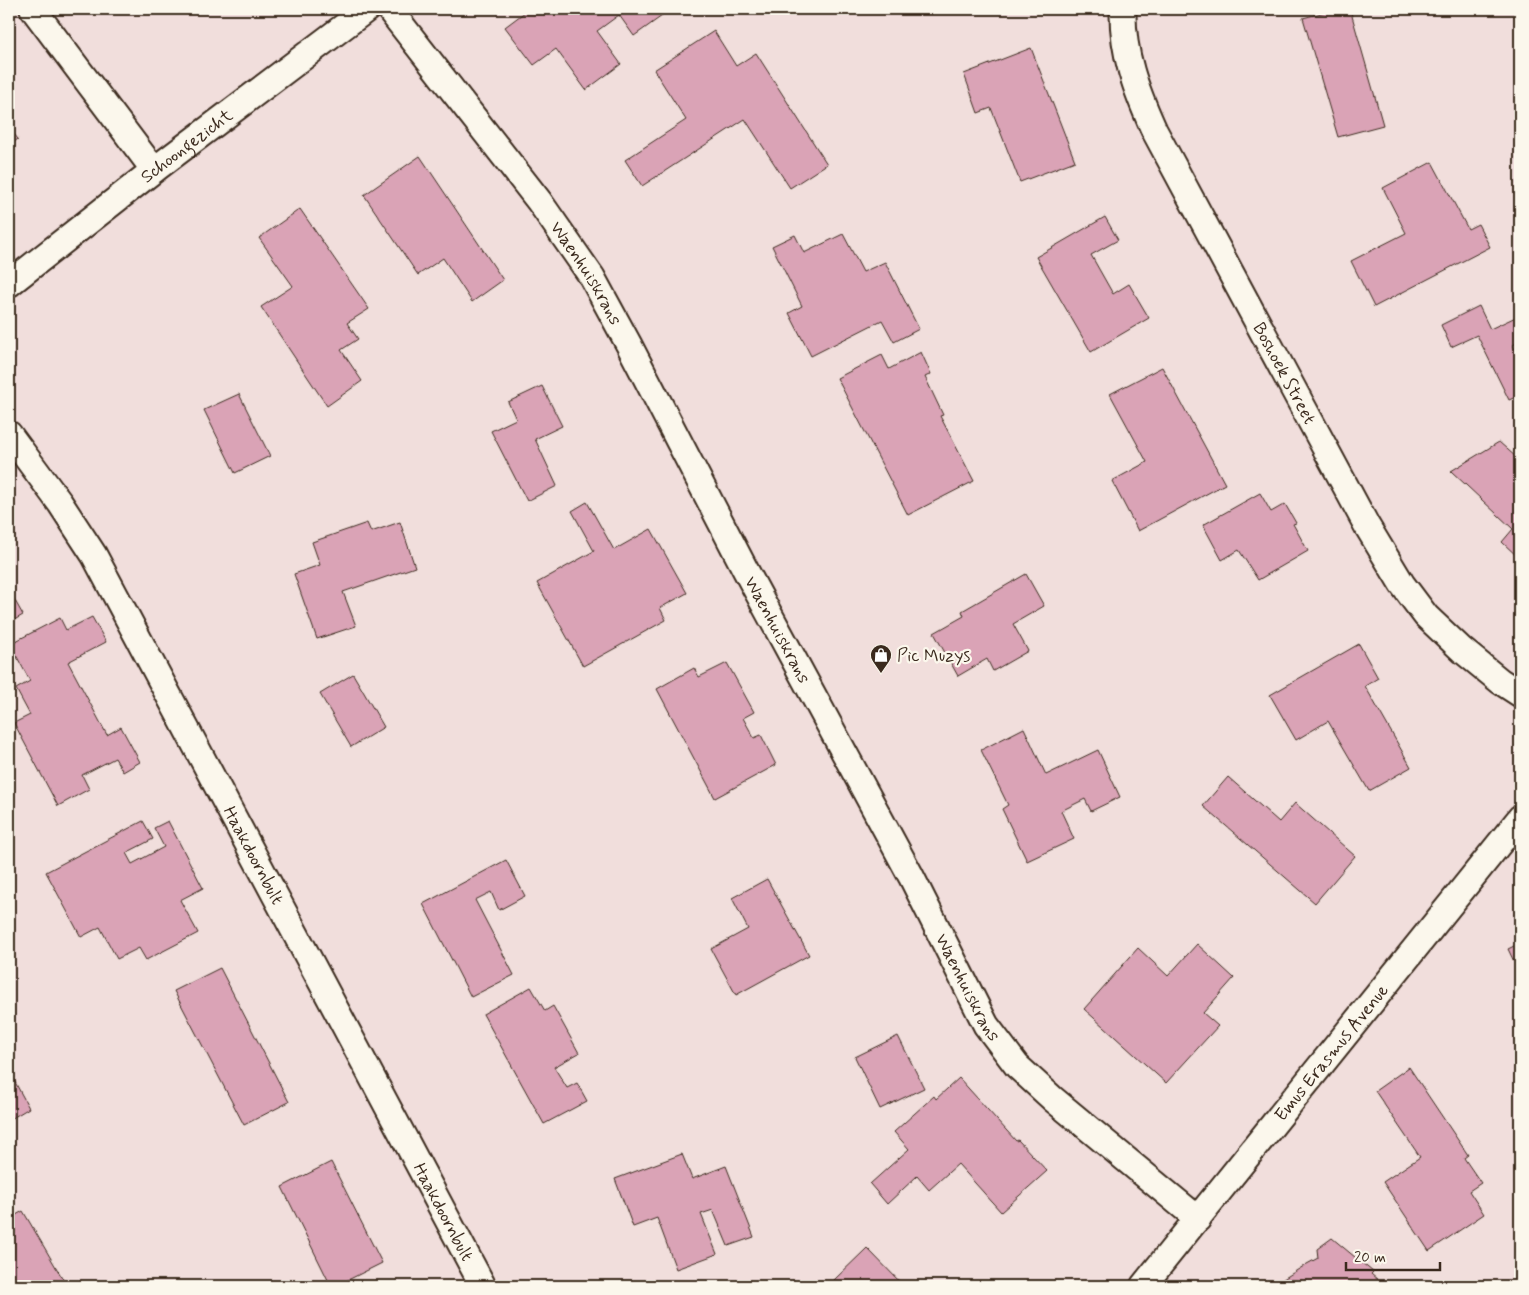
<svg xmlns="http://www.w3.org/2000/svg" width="1529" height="1295" font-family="Mynerve,sans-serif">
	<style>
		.building { fill: #daa3b6; stroke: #3b2a1e }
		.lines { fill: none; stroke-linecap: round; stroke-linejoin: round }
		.minor-casing { stroke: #3b2a1e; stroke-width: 29 }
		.minor { stroke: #fbf7ec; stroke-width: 25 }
		.labels { text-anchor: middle; stroke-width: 4.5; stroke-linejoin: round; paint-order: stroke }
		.street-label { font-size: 18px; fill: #3b2a1e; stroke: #fbf7ec }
		.poi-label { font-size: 18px; fill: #3b2a1e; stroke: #fbf7ec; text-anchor: start }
	</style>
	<rect width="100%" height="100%" fill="#f1dedc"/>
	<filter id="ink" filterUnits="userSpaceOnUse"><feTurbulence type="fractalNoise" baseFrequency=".02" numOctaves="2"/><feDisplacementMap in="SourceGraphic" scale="10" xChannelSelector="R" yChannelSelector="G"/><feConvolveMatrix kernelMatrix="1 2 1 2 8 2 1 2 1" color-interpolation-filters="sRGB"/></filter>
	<g filter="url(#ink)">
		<!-- building -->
		<path class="building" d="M529,9H656L662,16L634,36L619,15L597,31L621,64L586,90L556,49L534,65L505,27Z
			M1336,9H1350L1383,125L1338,137L1303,18Z
			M714,31L736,66L756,53L827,164L790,188L745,119L642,186L625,160L686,120L654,70Z
			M1031,48L1075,161L1020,182L991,108L978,113L964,74Z
			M9,128L18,139L9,146Z
			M420,156L503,280L472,302L443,258L418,275L364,195Z
			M1432,162L1468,229L1478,224L1490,247L1374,307L1351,261L1406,233L1383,188Z
			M300,209L369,309L347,323L358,339L341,350L362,381L327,406L261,307L293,286L259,238Z
			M1105,217L1118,240L1091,255L1113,294L1129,284L1149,318L1091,352L1036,257Z
			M843,234L863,272L885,262L919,329L894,342L882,320L811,356L789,313L802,306L772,246L795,235L804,253Z
			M1479,306L1490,329L1520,315V341L1513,345L1520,361V395L1509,400L1477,335L1451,347L1441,325Z
			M921,352L931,374L925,377L943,415L940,416L974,481L908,515L837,378L882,355L889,369Z
			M1162,367L1225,484L1138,531L1112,481L1147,462L1110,394Z
			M542,386L562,426L535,439L557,486L527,501L491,431L516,419L508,402Z
			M239,394L270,456L235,473L204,410Z
			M1499,442L1516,457L1520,454V559L1502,542L1513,529L1451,471Z
			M1260,493L1271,512L1285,504L1296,523L1293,524L1308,551L1258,580L1239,550L1222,560L1203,525Z
			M587,502L614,550L651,529L687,593L660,608L666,620L583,666L537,583L594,551L572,511Z
			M400,522L415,567L343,592L356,626L317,639L294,574L320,565L312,542L367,523L371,532Z
			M1026,574L1044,606L1013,624L1028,651L993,671L987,659L958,676L934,633L964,616L962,611Z
			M9,590L23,615L9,623Z
			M92,617L106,642L68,662L107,735L121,727L140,762L123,772L115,758L82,775L89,789L58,806L14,723L30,715L16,689L30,681L10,644L60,618L66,630Z
			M1359,644L1378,678L1365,686L1411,767L1369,791L1328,721L1296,740L1270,695Z
			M727,663L754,712L743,718L754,738L761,735L776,765L715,798L657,689L694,668L699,677Z
			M353,674L384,727L351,747L320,694Z
			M1024,728L1046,775L1098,750L1120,797L1091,811L1085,799L1061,811L1074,839L1027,861L1002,809L1008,805L981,750Z
			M1228,777L1279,822L1295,803L1355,856L1315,903L1203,806Z
			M143,821L153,839L126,853L132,864L164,847L154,828L168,821L203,888L180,900L198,933L146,960L139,948L117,959L100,927L81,937L46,872Z
			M506,860L525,896L499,910L491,892L475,900L514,975L471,997L423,904Z
			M767,879L809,955L736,995L711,949L748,929L732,898Z
			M1520,943V974L1508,949Z
			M1197,944L1234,978L1203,1013L1218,1026L1166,1083L1084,1009L1138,948L1168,976Z
			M220,968L289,1102L244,1125L174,991Z
			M531,987L545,1011L553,1006L579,1053L554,1067L567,1088L577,1083L587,1101L544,1124L483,1014Z
			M898,1036L924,1088L880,1109L855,1057Z
			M1409,1067L1468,1155L1464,1158L1481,1183L1469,1191L1484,1214L1429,1251L1383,1182L1420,1157L1375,1091Z
			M9,1071L29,1108L9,1120Z
			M959,1078L1016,1141L1018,1140L1047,1171L1001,1212L958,1164L929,1190L917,1176L887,1204L870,1184L909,1149L894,1132L934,1096L936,1099Z
			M682,1154L692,1179L726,1166L754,1237L728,1246L713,1210L701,1214L717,1254L676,1269L657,1218L633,1227L615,1179Z
			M331,1162L382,1263L336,1286H331L282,1187Z
			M23,1211L67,1286H9V1219Z
			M1332,1238L1373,1272L1371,1274L1385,1286H1278L1277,1283L1307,1264L1318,1258L1317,1249Z
			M867,1248L904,1286H840L834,1280Z"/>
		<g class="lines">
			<!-- minor casing -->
			<g class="minor-casing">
				<g id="minor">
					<path d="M33,9L154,170"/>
					<path id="s1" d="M389,9L539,201L592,277L629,345L746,571L911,876L986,1025L1017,1066L1053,1099L1198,1219"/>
					<path id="s2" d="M1123,9C1122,53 1136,90 1154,130L1367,526L1402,584L1426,616L1462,650L1500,681L1520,694"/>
					<path id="s3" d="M9,284L154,170L367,9"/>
					<path id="s4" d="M9,434L60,503L94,555L483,1286"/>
					<path id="s5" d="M1143,1286L1520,818"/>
				</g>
			</g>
			<!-- minor -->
			<use href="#minor" class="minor"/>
		</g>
	</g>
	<!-- icons -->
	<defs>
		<g id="shop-pin" transform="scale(1.125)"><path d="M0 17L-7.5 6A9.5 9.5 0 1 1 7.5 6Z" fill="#3b2a1e" stroke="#fbf7ec"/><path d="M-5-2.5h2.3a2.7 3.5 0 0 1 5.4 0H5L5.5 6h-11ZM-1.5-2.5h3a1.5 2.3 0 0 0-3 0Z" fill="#fff"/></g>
	</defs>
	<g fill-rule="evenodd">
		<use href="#shop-pin" x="881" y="655"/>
	</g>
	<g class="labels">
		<!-- street labels -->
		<g class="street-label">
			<text dy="6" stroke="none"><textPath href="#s3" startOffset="225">Schoongezicht</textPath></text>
			<text dy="6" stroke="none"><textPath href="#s1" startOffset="330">Waenhuiskrans</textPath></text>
			<text dy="6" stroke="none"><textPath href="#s2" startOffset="402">Boshoek Street</textPath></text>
			<text dy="6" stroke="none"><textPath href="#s1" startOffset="735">Waenhuiskrans</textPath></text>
			<text dy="6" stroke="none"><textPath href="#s4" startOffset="488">Haakdoornbult</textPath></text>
			<text dy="6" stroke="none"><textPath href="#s1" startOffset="1140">Waenhuiskrans</textPath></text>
			<text dy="6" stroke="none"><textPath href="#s5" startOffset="300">Emus Erasmus Avenue</textPath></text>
			<text dy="6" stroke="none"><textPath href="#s4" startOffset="892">Haakdoornbult</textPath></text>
		</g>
		<!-- poi labels -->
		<g class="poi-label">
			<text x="897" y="661">Pic Muzys</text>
		</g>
	</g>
	<!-- margin -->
	<rect width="1529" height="1295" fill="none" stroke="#fbf7ec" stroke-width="30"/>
	<rect x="15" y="15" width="1499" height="1265" fill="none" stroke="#3b2a1e" stroke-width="2" filter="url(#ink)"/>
	<!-- scale -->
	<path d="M1346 1262v8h94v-8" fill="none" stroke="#3b2a1e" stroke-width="2.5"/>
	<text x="1354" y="1262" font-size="15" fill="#3b2a1e" stroke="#fbf7ec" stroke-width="4" paint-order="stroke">20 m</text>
</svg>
